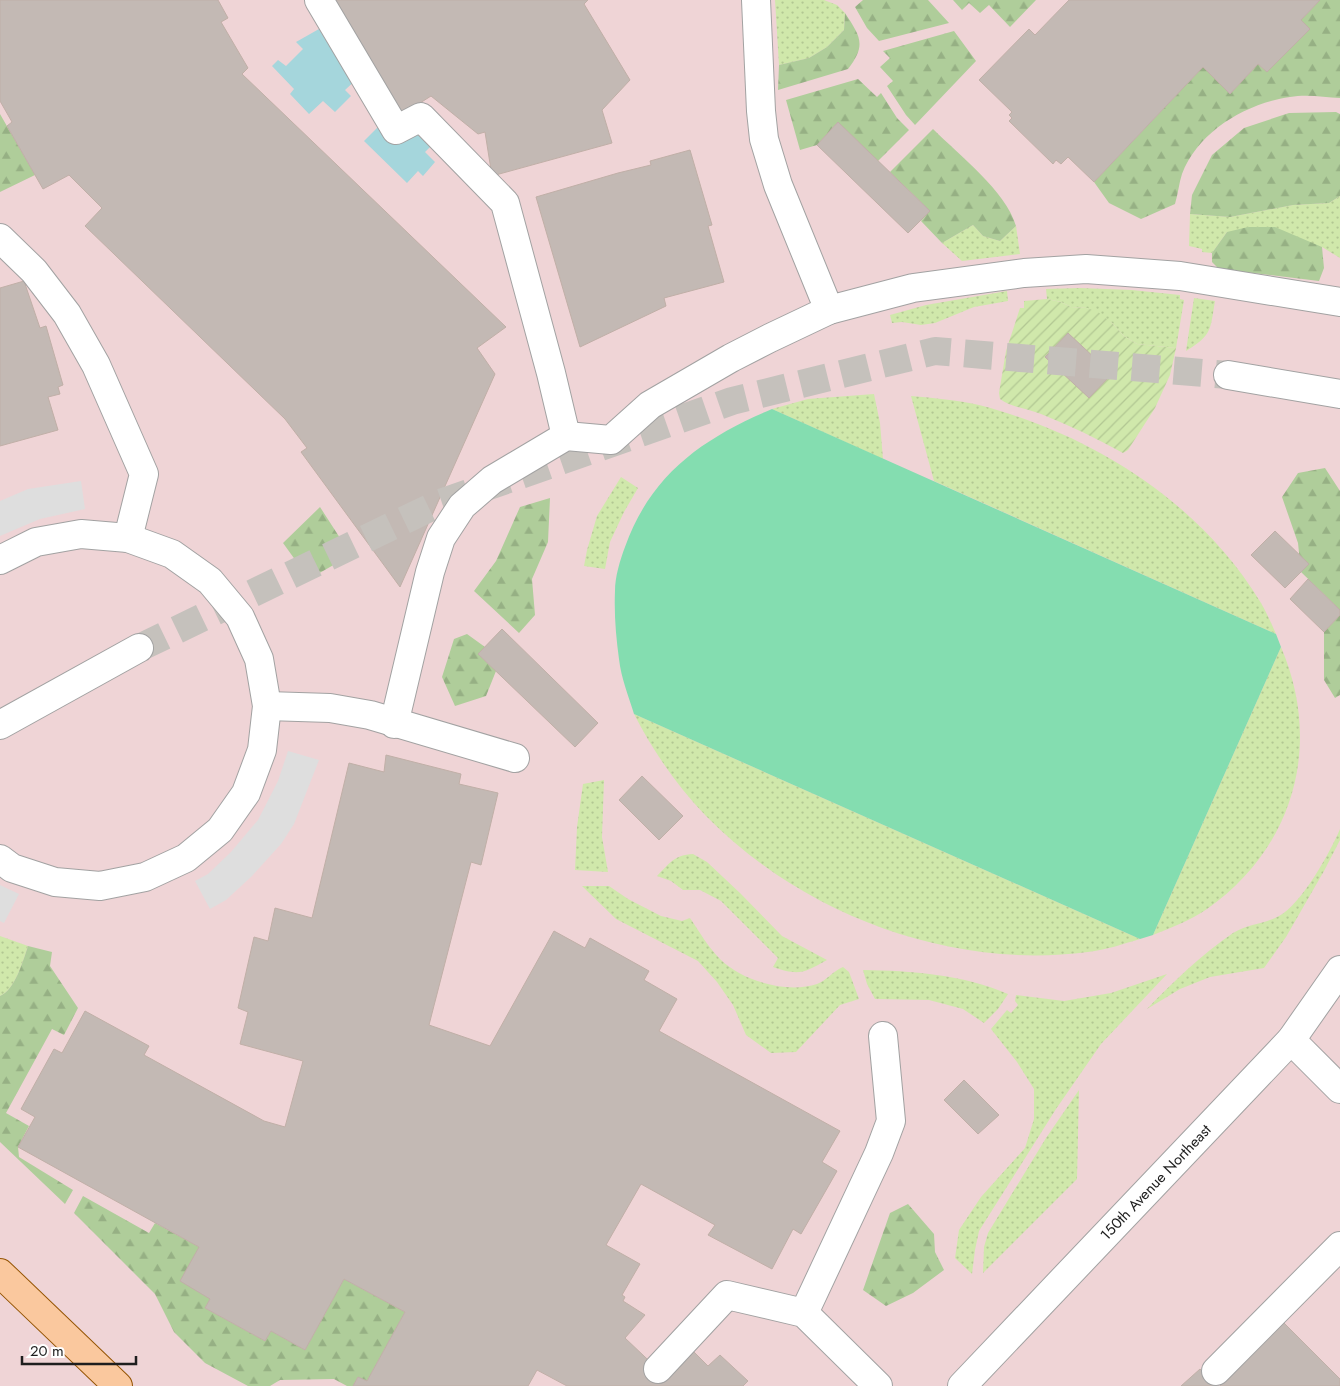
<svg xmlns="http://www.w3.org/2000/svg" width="1340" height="1386" font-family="Jost,sans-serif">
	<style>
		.commercial { fill: #efd4d6 }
		.grass { fill: url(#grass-dots) }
		.forest { fill: url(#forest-firs) }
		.garden { fill: url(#garden-furrows) }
		.pitch { fill: #84ddb0 }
		.parking { fill: #dedede }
		.water { fill: #a5d6dc }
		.building { fill: #c3b9b4; stroke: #c0afa7 }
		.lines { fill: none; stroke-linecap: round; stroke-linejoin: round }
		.minor-tunnel { stroke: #c5c1bc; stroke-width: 28; stroke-dasharray: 28 14; stroke-linecap: butt }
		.minor-casing { stroke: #a2a2a2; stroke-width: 30 }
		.major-casing { stroke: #955403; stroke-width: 30 }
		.minor { stroke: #fff; stroke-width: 28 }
		.major { stroke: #fac89e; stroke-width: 28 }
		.labels { text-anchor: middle; stroke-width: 4; stroke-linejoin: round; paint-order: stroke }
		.street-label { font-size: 15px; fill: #1e1e1e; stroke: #fff }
	</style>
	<defs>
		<pattern id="grass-dots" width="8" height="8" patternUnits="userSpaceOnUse" patternTransform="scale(1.25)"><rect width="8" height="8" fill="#d0e8ab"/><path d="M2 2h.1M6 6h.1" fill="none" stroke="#b2c793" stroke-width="1.8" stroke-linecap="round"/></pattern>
		<pattern id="forest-firs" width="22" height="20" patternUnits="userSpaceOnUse" patternTransform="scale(1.25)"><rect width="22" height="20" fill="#afcd9a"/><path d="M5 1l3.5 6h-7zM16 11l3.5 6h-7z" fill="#96b084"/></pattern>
		<pattern id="garden-furrows" width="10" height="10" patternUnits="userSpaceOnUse" patternTransform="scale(1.25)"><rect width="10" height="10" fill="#d0e8ab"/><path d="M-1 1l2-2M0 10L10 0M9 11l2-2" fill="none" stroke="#b2c793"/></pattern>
	</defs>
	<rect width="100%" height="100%" fill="#efeae4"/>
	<!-- commercial -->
	<path class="commercial" d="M0,0H1340V1386H0Z"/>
	<!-- grass -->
	<path class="grass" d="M775,0H824L837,5L845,13L844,30L827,47L809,58L779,65Z
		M1340,196V258L1322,247L1227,232L1212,253L1202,252V249L1189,246L1190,214L1230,217L1293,205L1329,203Z
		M973,225L983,236L1000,241L1016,226L1020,254L962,261L942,243Z
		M1080,288L1132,290L1180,295V299L1184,300L1176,348L1137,344L1124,336L1112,323L1087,308L1071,307L1061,302L1047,299L1046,289Z
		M1007,291L1008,301L974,307L935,323L921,325L902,322L892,323L890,315L926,305Z
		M1194,298L1215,301C1210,331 1212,335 1186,351Z
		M874,394L880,423L883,459L772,409L808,399Z
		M911,396C934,398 957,400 979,405C1092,434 1200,502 1261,603C1267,613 1271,623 1276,634L934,481Z
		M621,477L638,488L624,512L610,542L605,569L584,566L587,550L597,516Z
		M1281,647C1323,745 1294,848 1207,909C1191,920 1171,928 1153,935Z
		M634,714L1140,939C1123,944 1106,950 1088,952C950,970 803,915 706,816C677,786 653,751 634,714Z
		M604,780L602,837L608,872L575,870L577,827L583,784Z
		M1340,829V840L1324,871L1286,937L1264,968L1210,977L1180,989L1147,1009C1173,982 1202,954 1233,933C1248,924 1265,924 1279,916C1301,905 1331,851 1340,829Z
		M693,854L707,862L740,893L782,936L827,960C804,973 799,976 773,967L778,958L721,901L700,890H683L671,881L657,876C670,863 674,855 693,854Z
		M582,886H609L628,899L661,916L682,921L690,918C699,931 708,947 720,959C742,981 787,994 817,984C826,981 833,971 843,967L849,972L859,999L840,1005L796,1052L771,1053L746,1035L733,1005L717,982L698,961L616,919Z
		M0,936L28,946C23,961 15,990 0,996Z
		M863,970C912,971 962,974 1008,994L998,1009L984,1023L963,1009L929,1000L875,999L867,984Z
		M1167,974L1101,1044L1056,1109L979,1231L975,1250L972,1274L955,1258L959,1230L981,1197L1025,1148L1034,1119V1089L1017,1062L991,1029L1007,1010L1011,1013L1018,1005L1015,1001L1016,995L1064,1001L1111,993Z
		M1079,1090L1077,1179L983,1273L984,1247L988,1233L1046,1138Z"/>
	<!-- forest -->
	<path class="forest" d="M863,0H928L949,23L879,41L867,28L855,7Z
		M953,0H1036L1010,27L989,5L980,13L969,3L962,10Z
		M1320,0H1340V98C1324,97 1306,94 1290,97C1247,103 1198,131 1182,174C1179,183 1178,194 1175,204L1141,219L1109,203L1094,182L1203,67L1230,94L1258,64L1267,72L1309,29L1301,20Z
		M845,13C860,36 867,45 848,69L778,90L779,65L809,58L827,47L844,30Z
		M954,31L976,61L915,125L906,115L887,86L893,81L880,67L890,58L883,51Z
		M858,79L877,97L881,93L897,118L909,130L878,161L838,122L817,145L800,150L786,100Z
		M1336,112L1340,114V196L1329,203L1293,205L1230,217L1190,214L1192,195L1212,155L1244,128L1289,113Z
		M0,114L35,175L0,192Z
		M933,129C959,155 1006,191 1016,226L1000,241L983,236L973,225L942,243L921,221L930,211L890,172Z
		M1248,227H1275L1322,247L1324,268L1319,281L1219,269L1212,262V253L1227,232Z
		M1325,468L1340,491V610L1301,572L1298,543L1282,497L1298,473Z
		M550,498L548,542L532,579L535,615L519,633L474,591L496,561L520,507Z
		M320,507L351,555L309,579L283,543Z
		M1340,615V695L1335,698L1324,680V632Z
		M467,634L485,647L478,654L496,671L486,696L455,706L442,677L454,639Z
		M28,946L52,952L50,966L78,1008L64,1035L52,1029L6,1113L29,1126L18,1147L19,1157L73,1190L65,1204L0,1142V996C15,990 23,961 28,946Z
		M83,1196L149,1233L155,1223L199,1247L210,1299L205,1308L265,1341L271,1331L305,1350L344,1279L405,1312L367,1381L358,1377L353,1386H347L334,1379L280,1380L270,1386H248L205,1363L174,1332L155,1294L74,1213Z
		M908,1204L934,1234L935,1252L944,1270L913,1293L886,1306L863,1290L890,1213Z"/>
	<!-- garden -->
	<path class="garden" d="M1047,299L1061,302L1071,307L1087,308L1098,312L1112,323L1124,336L1137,344L1176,348L1170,375L1155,408L1128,450L1123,453C1096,438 1069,425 1041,414C1028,409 1010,407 1000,399L999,393L1006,351L1020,308H1024V301Z"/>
	<!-- pitch -->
	<path class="pitch" d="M772,409L1276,634L1281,647L1153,935L1140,939L634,714C629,697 621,678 619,659C616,637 614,614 615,591C615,577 620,560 625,547C651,474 703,438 772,409Z"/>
	<!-- parking -->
	<path class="parking" d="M81,481L85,509L40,519L0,536V501L28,489Z
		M288,751L319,760L294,824L281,844L252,876L226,900L210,909L195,881L208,874L231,852L258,820L278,781Z
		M0,885L19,894L4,923L0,921Z"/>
	<!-- water -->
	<path class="water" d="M319,29L330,47L338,42L359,77L345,90L351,96L335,112L323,101L309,114L290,94L294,89L272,66L278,60L286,66L303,49L296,42Z
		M381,124L400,143L413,130L430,147L425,152L435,162L423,176L418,171L407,183L364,141Z"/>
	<!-- building -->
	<path class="building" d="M0,0H218L228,18L221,22L248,68L242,74L506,327L477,348L495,374L400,587L301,452L307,448L285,419L85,226L102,208L69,175L43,189L7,126L12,122L0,101Z
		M329,0H588L584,4L630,80L602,110L612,143L492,176L485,132L478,134L431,96L398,117Z
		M1069,0H1320L1301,20L1310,29L1267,72L1258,64L1230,94L1203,67L1094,182L1068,157L1061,164L1056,160L1053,164L1009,121L1012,118L1009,115L1012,112L979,80L1029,29L1035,35Z
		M838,122L930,211L908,233L817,145Z
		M690,150L712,225L708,226L724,282L664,298L666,306L580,347L536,197L618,173L651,165L650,161Z
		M24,281L40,328L46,326L63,385L58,387L60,394L48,397L58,430L0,446V288Z
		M1068,333L1112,374L1089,398L1045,357Z
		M1275,531L1309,564L1285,588L1251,555Z
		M1308,579L1340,610V615L1324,632L1290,599Z
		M502,629L598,723L575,747L478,654Z
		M386,755L461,774L459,784L498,793L481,865L471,862L429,1025L490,1046L554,931L585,948L590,938L649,971L644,980L677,999L659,1031L840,1131L822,1162L837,1171L801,1234L793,1229L772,1269L708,1235L715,1225L641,1184L606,1245L640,1264L622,1295L625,1297L623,1301L645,1315L625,1338L664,1375L690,1348L708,1366L720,1355L748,1381L743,1386H567L537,1370L528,1386H353L358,1377L367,1381L405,1312L344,1279L305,1350L271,1331L265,1341L205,1308L210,1299L180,1281L199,1247L18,1147L35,1117L21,1109L54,1049L62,1053L85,1011L149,1046L144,1055L264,1121L285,1127L303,1061L240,1044L248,1012L238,1008L254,937L268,941L275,908L312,918L349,763L384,772Z
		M642,776L683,816L659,840L619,800Z
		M964,1080L999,1115L978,1134L944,1100Z
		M1283,1322L1340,1379V1386H1220Z
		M1200,1369L1217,1386H1181Z"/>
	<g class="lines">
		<!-- minor-tunnel -->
		<path class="minor-tunnel" d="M139,648L440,503L732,401L935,351L1228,375"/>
		<!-- minor casing -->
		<g class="minor-casing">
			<g id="minor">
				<path d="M319,0L396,130L421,117L505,203L551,373L566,436"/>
				<path d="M756,0L761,111L764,139L778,185L829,310"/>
				<path d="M0,238L34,271L67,314L96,365L144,474L128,538"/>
				<path d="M1228,375L1340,394"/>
				<path d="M0,560L36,542L81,534L128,538L172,554L210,581L240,617L259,659L267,706L262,750L246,793L220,830L186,858L145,877L100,886L55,882L12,868L0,859"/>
				<path d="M267,706L330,708L370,715L515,758"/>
				<path d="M394,724L430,572L441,538L462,506L492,480L566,436L611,440L650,405L731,358L770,338L829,310L913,288L1024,273L1086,269L1180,276L1340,302"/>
				<path d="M0,725L139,648"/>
				<path d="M1291,1040L1340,1089"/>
				<path d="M804,1313L879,1153L891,1121L883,1036"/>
				<path d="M658,1369L727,1295L804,1313L878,1386"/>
				<path d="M1216,1371L1340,1246"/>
				<path id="s1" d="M962,1386L1291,1040L1340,970"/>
			</g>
		</g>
		<!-- major casing -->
		<g class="major-casing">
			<path id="major" d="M0,1273L118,1386"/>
		</g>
		<!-- minor -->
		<use href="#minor" class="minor"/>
		<!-- major -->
		<use href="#major" class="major"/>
	</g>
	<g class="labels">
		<!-- street labels -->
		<g class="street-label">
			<text dy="5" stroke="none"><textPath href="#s1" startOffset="281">150th Avenue Northeast</textPath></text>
		</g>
	</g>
	<!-- scale -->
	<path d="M22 1356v8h114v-8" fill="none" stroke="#1e1e1e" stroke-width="2.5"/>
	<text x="30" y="1356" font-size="15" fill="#1e1e1e" stroke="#ffffff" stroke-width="4" paint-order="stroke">20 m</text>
</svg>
